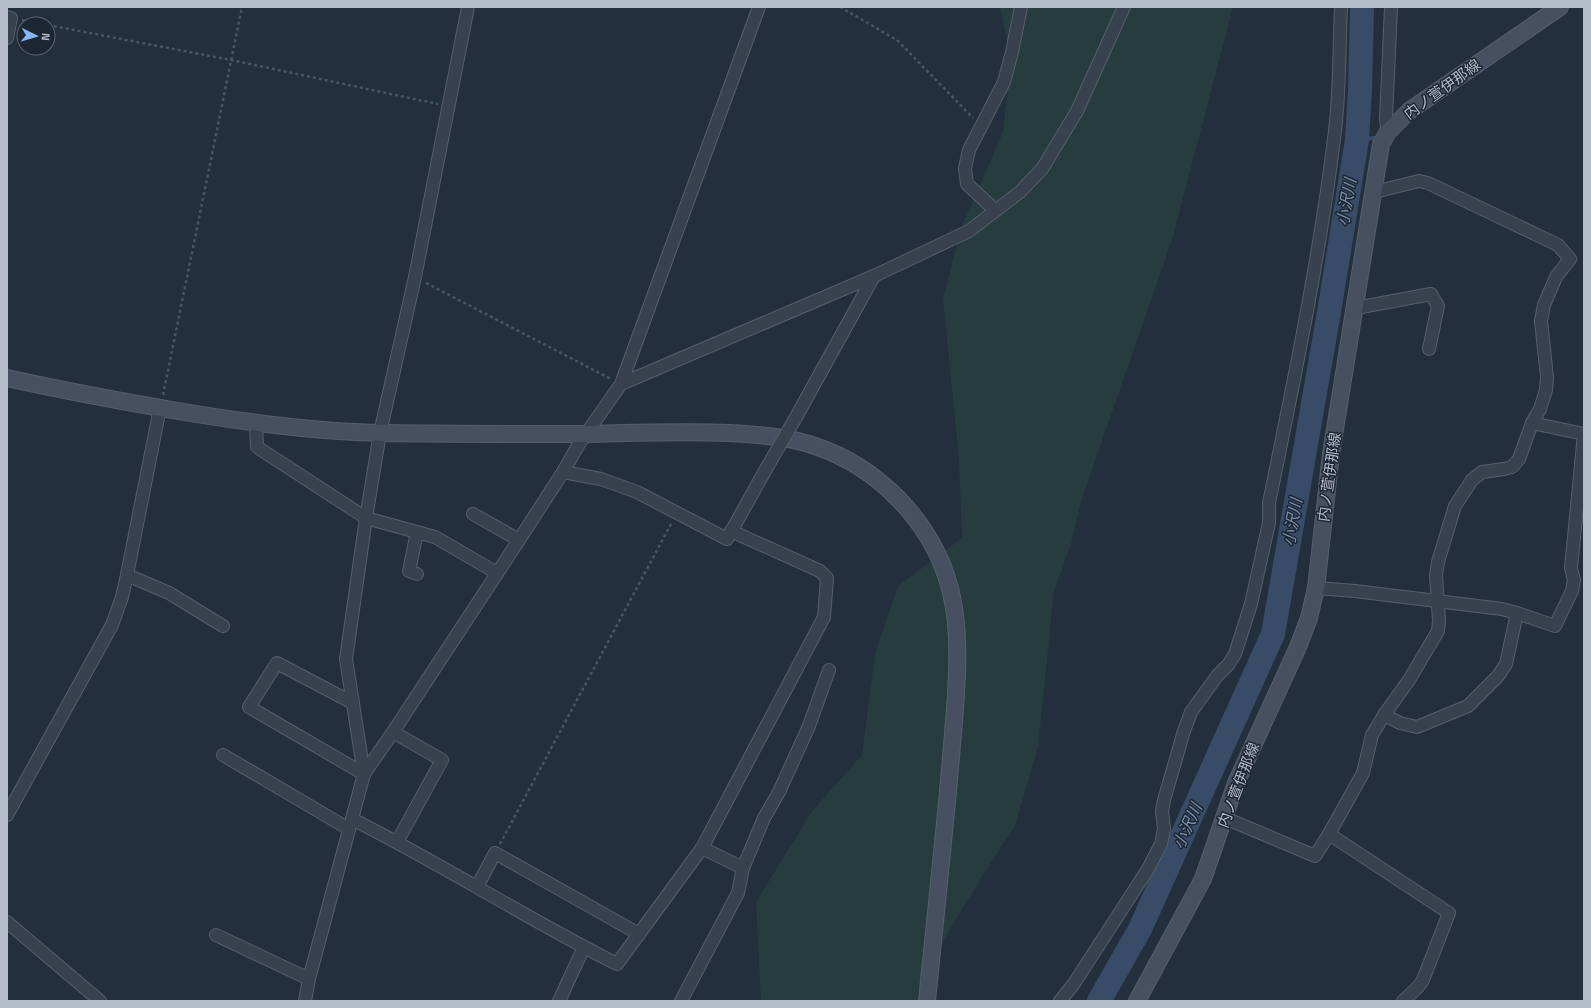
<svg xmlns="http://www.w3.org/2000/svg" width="1591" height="1008" viewBox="0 0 1591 1008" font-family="'Titillium Web','Noto Sans JP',sans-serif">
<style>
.green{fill:#263c3f}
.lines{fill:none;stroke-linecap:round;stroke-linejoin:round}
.stream{stroke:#394c67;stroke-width:4}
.river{stroke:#394c67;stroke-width:24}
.street-casing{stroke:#565f6c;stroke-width:14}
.secondary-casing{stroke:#565f6c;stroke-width:18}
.path{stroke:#44595c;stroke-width:2.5;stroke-dasharray:3 3;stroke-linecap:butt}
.street{stroke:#38414e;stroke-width:12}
.secondary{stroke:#465061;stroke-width:16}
.street-bridge-casing{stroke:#565f6c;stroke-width:14;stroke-linecap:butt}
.street-bridge{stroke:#38414e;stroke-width:12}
.labels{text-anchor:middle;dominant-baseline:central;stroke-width:3;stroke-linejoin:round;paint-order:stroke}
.street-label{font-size:15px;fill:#b4bcc9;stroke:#1d2633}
.water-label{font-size:16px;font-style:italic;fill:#7c92b1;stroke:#1d2633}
</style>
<rect width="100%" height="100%" fill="#242f3e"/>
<polygon class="green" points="1000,7 1233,7 1172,240 1081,501 1071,544 1054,591 1038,747 1015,826 983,875 923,974 917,1001 761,1001 756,902 812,811 862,755 875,654 898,586 962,538 959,458 943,300 961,228 1003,132 1011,59"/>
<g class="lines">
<polyline class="stream" points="1357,140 1374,138"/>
<polyline class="river" points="1099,1001 1140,929 1273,634 1329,312 1357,140 1360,90 1362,7"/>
<g class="street-casing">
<g id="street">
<polyline points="7,17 11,18 7,38"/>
<polyline points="1388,132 1386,119 1391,7"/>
<polyline points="995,210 967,184 965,168 969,150 1004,82 1012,52 1021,7"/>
<polyline points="1356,308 1431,294 1438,306 1429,349"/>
<polyline points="621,384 874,276 969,231 1020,192 1042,169 1077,111 1124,7"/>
<polyline points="795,419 874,276"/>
<polyline points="256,424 257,447 366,518 435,537 497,573"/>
<polyline points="563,472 601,479 637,492 727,539 766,469"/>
<polyline points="473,514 519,540"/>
<polyline points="417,532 409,571 417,574"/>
<polyline points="127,575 169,593 223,626"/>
<polyline points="1316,588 1355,591 1502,609 1517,613 1555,626 1572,591 1574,580 1571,568 1584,434 1532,423 1540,409 1546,390 1547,377 1541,321 1544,305 1556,277 1570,259 1558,245 1428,183 1419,181 1374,192"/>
<polyline points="353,703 277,663 249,707 364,774"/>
<polyline points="1384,715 1400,723 1417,727 1468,706 1498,676 1506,664 1517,613"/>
<polyline points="393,732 442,760 397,842"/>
<polyline points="223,755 349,829"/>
<polyline points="364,774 393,732 519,540 563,472 579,444 621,384 759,7"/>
<polyline points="7,815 112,625 122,597 127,575 160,408"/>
<polyline points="1225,818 1315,856 1329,834"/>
<path d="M352,819C442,864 527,919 617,964L702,848L824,617L827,578L820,571L731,531"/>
<polyline points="743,868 764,818 779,792 809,726 829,670"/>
<polyline points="477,887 495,853 639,934"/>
<polyline points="7,922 100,1001"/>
<polyline points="216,935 309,979"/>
<polyline points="305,1001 309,979 364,774 346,659 366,518 380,433 415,277 468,7"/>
<polyline points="559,1001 584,947"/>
<polyline points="681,1001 738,893 743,868 702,848"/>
<path d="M1060,1001L1073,985L1148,869L1161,844L1164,829L1162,811L1164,800L1184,731L1191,712L1217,676L1228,665L1235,654L1251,604L1269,523V503C1294,380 1320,256 1335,131C1340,90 1339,48 1341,7"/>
<polyline points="1403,1001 1418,987 1423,980 1449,913 1329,834 1363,773 1372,735 1384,715 1409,680 1438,631 1439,621 1436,575 1438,562 1455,506 1472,480 1482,472 1504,469 1512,467 1519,459 1532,423"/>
</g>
</g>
<g class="secondary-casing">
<g id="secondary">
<path d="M7,378C66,391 125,402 184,412C250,423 316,432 384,433C451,434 518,434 585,434C634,433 681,431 729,433C758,435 787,436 815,446C878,467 931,521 949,585C964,637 955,705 951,757C944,839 935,920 927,1001"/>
<polyline points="1137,1001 1203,879 1236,783 1298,647 1309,618 1316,588 1331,454 1381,144 1388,132 1409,111 1560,7"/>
</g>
</g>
<g class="path">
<polyline points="840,7 897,40 973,118"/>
<polyline points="22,20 43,24"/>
<polyline points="48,25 231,60 438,104"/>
<polyline points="426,283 611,379"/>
<polyline points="163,395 242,7"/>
<polyline points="500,844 671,524"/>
</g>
<use href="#street" class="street"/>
<use href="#secondary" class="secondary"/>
<g class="street-bridge-casing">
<polyline id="street-bridge" points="766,469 795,419"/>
</g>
<use href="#street-bridge" class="street-bridge"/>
</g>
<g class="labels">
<g class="street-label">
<text transform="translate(1442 89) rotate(-36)">内ノ萱伊那線</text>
<text transform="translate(1329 477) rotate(-82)">内ノ萱伊那線</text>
<text transform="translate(1238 785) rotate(-69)">内ノ萱伊那線</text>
</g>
<g class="water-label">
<text transform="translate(1346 202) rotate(-80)">小沢川</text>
<text transform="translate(1292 522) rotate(-80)">小沢川</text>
<text transform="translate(1187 826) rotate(-66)">小沢川</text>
</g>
</g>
<rect width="1591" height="1008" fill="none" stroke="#b4bcc9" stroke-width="16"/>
<g transform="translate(36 36) rotate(95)"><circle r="19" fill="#1d2633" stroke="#59626f"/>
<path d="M0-3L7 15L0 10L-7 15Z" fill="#8ab4f8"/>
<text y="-6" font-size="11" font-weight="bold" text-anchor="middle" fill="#b4bcc9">N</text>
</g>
</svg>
